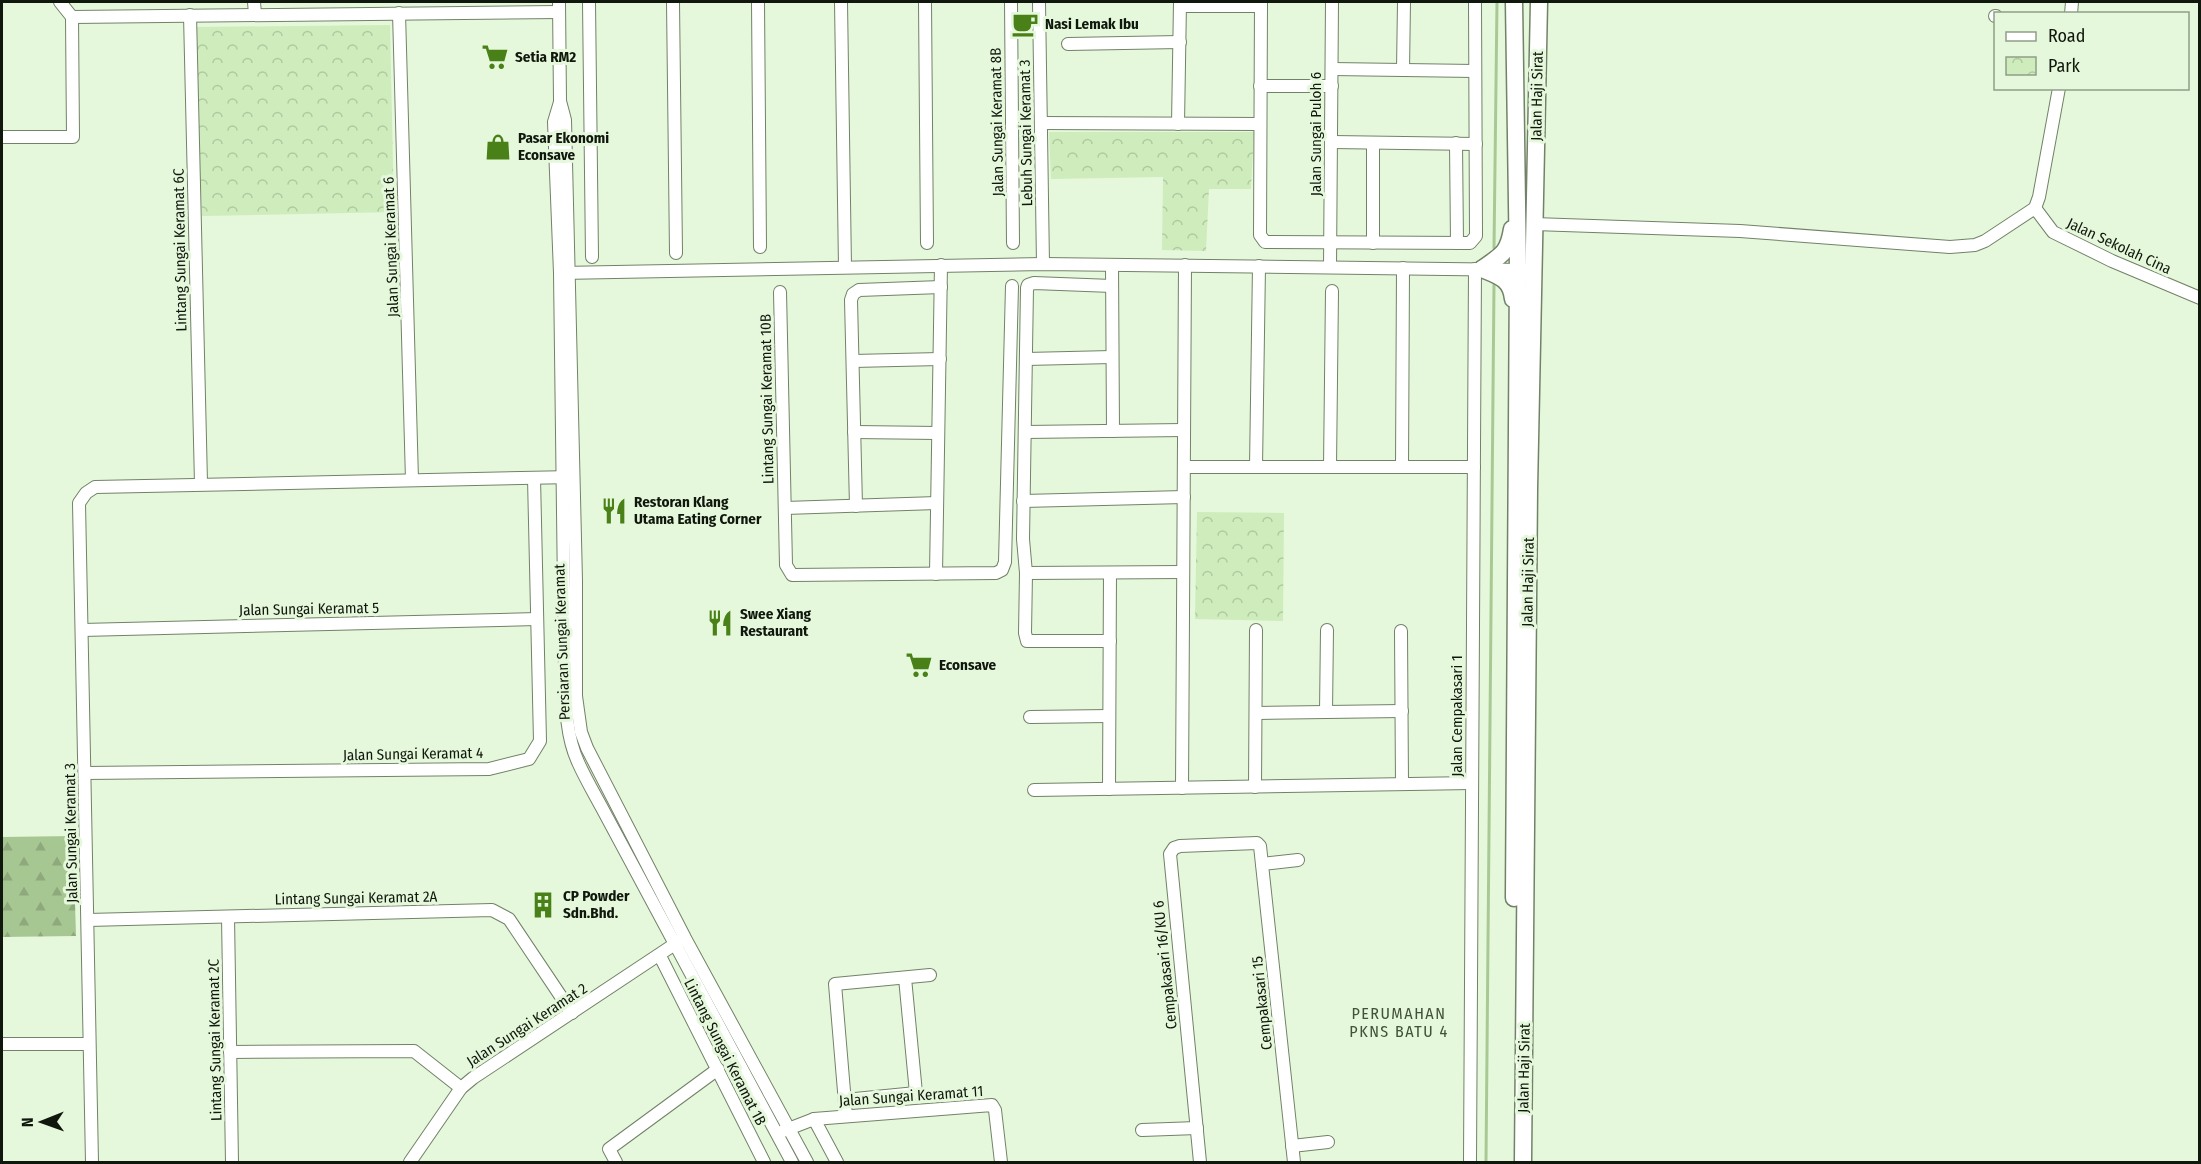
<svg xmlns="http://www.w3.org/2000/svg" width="2201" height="1164" viewBox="0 0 2201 1164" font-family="'Fira Sans Condensed',sans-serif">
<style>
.forest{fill:url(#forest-firs)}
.park{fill:url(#park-crowns)}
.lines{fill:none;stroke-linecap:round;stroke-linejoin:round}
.stream{stroke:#a8c994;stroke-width:3}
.minor-casing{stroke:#728268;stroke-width:14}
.major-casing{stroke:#728268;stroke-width:19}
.minor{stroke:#fff;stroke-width:12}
.major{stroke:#fff;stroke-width:16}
.labels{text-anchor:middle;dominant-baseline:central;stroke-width:6;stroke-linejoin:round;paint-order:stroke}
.poi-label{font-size:15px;font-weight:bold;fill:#10170d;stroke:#e5f8db;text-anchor:start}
.street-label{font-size:15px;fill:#10170d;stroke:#e5f8db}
.neighbourhood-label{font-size:16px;letter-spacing:1.5px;fill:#43523a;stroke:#e5f8db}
</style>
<defs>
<pattern id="forest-firs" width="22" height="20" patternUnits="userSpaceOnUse" patternTransform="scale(1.5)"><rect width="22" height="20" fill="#a6c792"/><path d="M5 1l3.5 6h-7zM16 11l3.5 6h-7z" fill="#8eaa7d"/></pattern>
<pattern id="park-crowns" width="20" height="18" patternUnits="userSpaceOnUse" patternTransform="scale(1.5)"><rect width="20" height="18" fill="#ceecbc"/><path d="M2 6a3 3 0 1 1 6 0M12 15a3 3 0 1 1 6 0" fill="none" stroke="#b0caa0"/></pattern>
</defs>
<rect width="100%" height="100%" fill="#e5f8db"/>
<polygon class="forest" points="73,836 76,936 2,937 2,837"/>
<g class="park">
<polygon points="390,25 394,212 202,216 195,27"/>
<polygon points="1049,132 1254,132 1251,189 1209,189 1206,251 1162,250 1163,177 1051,179"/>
<polygon points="1197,512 1284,513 1283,621 1195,619"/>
</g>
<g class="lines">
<g class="stream">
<polyline points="1494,248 1497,2"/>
<polyline points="1486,1162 1494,284"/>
</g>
<g class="minor-casing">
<g id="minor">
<polyline points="60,2 72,17"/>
<polyline points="254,2 255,14"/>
<polyline points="559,2 560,101 565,120 576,581 576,696 581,732 587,748 685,938 807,1162"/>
<polyline points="589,2 592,257"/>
<polyline points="673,2 676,253"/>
<polyline points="758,2 760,247"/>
<polyline points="841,2 845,267"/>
<polyline points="925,2 927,243"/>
<polyline points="1011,2 1013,243"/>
<polyline points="1039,2 1043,264"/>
<polyline points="1261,2 1260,235 1265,242 1470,243 1476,236 1475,2"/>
<polyline points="1180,6 1261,6"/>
<polyline points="399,13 412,480"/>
<polyline points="2071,14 2072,2"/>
<polyline points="190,15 201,483"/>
<polyline points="1995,16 1996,16"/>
<polyline points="72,17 559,12"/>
<polyline points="1068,44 1180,42"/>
<polyline points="1332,69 1475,71"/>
<polyline points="1403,70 1404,2"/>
<polyline points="1260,86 1332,86"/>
<path d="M560,102L554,122L560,273L565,670C566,701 565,734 578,762C585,778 594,793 602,808L792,1162"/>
<polyline points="1041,123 1260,124"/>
<polyline points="1178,124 1180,2"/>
<polyline points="2,137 73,137 72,17"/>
<polyline points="1332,142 1476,144"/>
<polyline points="1456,143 1457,243"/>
<polyline points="2035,208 2053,232 2112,261 2200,298"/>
<polyline points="1534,224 1740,231 1950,247 1975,245 1985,241 2035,208 2039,197 2059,88"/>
<polyline points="1373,243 1373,143"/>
<polyline points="1112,265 1113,431"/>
<polyline points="1330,267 1332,2"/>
<polyline points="561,273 1043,264 1524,270"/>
<polyline points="780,292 786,565 792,575 996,573 1002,570 1005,562 1012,286"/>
<polyline points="1026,359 1112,357"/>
<polyline points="853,361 940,359"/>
<polyline points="854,432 938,433"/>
<polyline points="1025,432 1184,430"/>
<polyline points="1184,467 1474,467"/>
<polyline points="1256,467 1259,266"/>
<polyline points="1330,467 1332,291"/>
<polyline points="1402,467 1403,268"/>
<polyline points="1023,501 1184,497"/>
<polyline points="856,506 851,300 853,294 859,290 941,287"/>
<polyline points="785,508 937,503"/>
<polyline points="1026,573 1183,572"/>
<polyline points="936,574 941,265"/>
<polyline points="82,630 537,619"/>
<polyline points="1401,631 1402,784"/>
<polyline points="1110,641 1027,641 1025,633 1026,573 1023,539 1027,288 1028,285 1034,283 1112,286"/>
<polyline points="1326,712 1327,630"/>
<polyline points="1256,713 1402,711"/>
<polyline points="1030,717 1109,716"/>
<polyline points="85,773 489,769 529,759 540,741 534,478"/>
<polyline points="1255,787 1256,630"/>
<polyline points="1182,788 1185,265"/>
<polyline points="1109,789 1110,573"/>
<polyline points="1034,790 1472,783"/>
<polyline points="1262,864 1298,860"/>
<polyline points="228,917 232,1162"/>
<polyline points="88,920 492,910 509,919 572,1013"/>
<polyline points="660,956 764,1162"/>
<polyline points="2,1044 89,1044"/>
<polyline points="230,1052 414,1051 461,1088"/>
<polyline points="845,1100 916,1093 905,978"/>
<polyline points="846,1115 835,984 930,975"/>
<polyline points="814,1119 837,1162"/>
<polyline points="1142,1130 1197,1128"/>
<polyline points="783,1131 814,1119 992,1105 995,1110 1001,1162"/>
<polyline points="1292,1146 1328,1142"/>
<polyline points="92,1162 79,503 86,493 95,487 573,477"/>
<polyline points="410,1162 461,1088 473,1078 681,940"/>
<polyline points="616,1162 609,1149 718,1069"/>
<polyline points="1200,1162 1170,854 1174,848 1180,846 1257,843 1260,846 1294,1162"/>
<polyline points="1470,1162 1475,269"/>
</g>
</g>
<g class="major-casing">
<g id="major">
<polyline points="1514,2 1518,270 1514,898"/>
<path d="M1482,269C1499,276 1511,279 1513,299"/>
<path d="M1482,269C1501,255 1508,254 1512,229"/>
<polyline points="1523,1162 1529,489 1539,2"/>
</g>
</g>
<use href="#minor" class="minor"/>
<use href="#major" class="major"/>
</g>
<defs>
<g id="cafe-bare" transform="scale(2.07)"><path d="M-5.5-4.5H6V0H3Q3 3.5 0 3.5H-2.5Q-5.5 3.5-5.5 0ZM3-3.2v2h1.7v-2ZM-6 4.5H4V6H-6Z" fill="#498017" stroke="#e5f8db" stroke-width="2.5" paint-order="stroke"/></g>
<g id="supermarket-bare" transform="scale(2.07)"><path d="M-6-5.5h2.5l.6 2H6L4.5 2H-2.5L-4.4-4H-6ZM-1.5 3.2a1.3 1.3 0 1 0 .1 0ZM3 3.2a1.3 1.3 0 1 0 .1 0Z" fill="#498017" stroke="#e5f8db" stroke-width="2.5" paint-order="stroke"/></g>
<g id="shop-bare" transform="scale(2.07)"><path d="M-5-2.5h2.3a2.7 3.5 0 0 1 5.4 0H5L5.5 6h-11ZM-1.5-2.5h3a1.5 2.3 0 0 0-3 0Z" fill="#498017" stroke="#e5f8db" stroke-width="2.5" paint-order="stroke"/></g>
<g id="restaurant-bare" transform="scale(2.07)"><path d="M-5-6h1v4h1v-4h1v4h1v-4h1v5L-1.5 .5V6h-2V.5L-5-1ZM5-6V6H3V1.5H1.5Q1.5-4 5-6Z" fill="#498017" stroke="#e5f8db" stroke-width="2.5" paint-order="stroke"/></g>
<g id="building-bare" transform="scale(2.07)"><path d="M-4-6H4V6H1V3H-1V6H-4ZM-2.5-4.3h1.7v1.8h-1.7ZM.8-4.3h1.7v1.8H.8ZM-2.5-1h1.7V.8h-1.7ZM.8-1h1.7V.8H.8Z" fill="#498017" stroke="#e5f8db" stroke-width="2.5" paint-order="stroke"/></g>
</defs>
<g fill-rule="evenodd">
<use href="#cafe-bare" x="1025" y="24"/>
<use href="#supermarket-bare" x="495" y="57"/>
<use href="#shop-bare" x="498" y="147"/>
<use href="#restaurant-bare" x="614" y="511"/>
<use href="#restaurant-bare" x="720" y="623"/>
<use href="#supermarket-bare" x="919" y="665"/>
<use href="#building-bare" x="543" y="905"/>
</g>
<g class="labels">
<g class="poi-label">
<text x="1045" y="24">Nasi Lemak Ibu</text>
<text x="515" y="57">Setia RM2</text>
<text x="518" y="138">Pasar Ekonomi<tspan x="518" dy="17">Econsave</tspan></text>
<text x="634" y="502">Restoran Klang<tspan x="634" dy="17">Utama Eating Corner</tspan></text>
<text x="740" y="614">Swee Xiang<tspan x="740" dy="17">Restaurant</tspan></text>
<text x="939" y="665">Econsave</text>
<text x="563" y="896">CP Powder<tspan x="563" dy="17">Sdn.Bhd.</tspan></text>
</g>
<g class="street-label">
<text transform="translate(1537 96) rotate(-89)">Jalan Haji Sirat</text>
<text transform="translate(997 122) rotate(-91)">Jalan Sungai Keramat 8B</text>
<text transform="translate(1026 133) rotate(-91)">Lebuh Sungai Keramat 3</text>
<text transform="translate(1316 134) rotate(-90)">Jalan Sungai Puloh 6</text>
<text transform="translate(2119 246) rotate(25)">Jalan Sekolah Cina</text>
<text transform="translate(391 247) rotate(-92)">Jalan Sungai Keramat 6</text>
<text transform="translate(180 250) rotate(-91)">Lintang Sungai Keramat 6C</text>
<text transform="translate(767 399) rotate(-91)">Lintang Sungai Keramat 10B</text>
<text transform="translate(1528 582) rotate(-89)">Jalan Haji Sirat</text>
<text transform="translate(309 609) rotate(-1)">Jalan Sungai Keramat 5</text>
<text transform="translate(562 642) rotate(-92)">Persiaran Sungai Keramat</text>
<text transform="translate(1457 716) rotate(-90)">Jalan Cempakasari 1</text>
<text transform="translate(413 754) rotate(-1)">Jalan Sungai Keramat 4</text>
<text transform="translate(71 833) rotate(-91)">Jalan Sungai Keramat 3</text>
<text transform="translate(356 898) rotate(-1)">Lintang Sungai Keramat 2A</text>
<text transform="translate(1165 965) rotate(-96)">Cempakasari 16/KU 6</text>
<text transform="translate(1262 1003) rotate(-96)">Cempakasari 15</text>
<text transform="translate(527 1025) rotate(-33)">Jalan Sungai Keramat 2</text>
<text transform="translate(215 1040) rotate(-91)">Lintang Sungai Keramat 2C</text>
<text transform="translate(725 1052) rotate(63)">Lintang Sungai Keramat 1B</text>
<text transform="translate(1524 1068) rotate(-89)">Jalan Haji Sirat</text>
<text transform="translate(911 1096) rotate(-4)">Jalan Sungai Keramat 11</text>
</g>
<g class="neighbourhood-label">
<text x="1399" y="1013">PERUMAHAN<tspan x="1399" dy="18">PKNS BATU 4</tspan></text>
</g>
</g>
<rect width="2201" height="1164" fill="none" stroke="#10170d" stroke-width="6"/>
<rect x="1994" y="12" width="195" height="78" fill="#e5f8db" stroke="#909e89" stroke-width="1.5"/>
<rect x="2006" y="32" width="30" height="9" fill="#ffffff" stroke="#909e89" stroke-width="1.5"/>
<text x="2048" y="42" font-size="18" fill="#10170d">Road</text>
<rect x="2006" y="57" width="30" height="18" fill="url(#park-crowns)" stroke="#909e89" stroke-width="1.5"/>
<text x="2048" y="72" font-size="18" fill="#10170d">Park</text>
<g transform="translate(42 1122) rotate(269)" stroke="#e5f8db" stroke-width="4.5" paint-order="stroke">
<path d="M0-4.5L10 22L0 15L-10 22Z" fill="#10170d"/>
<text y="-9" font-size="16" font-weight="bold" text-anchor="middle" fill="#10170d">N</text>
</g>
</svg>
